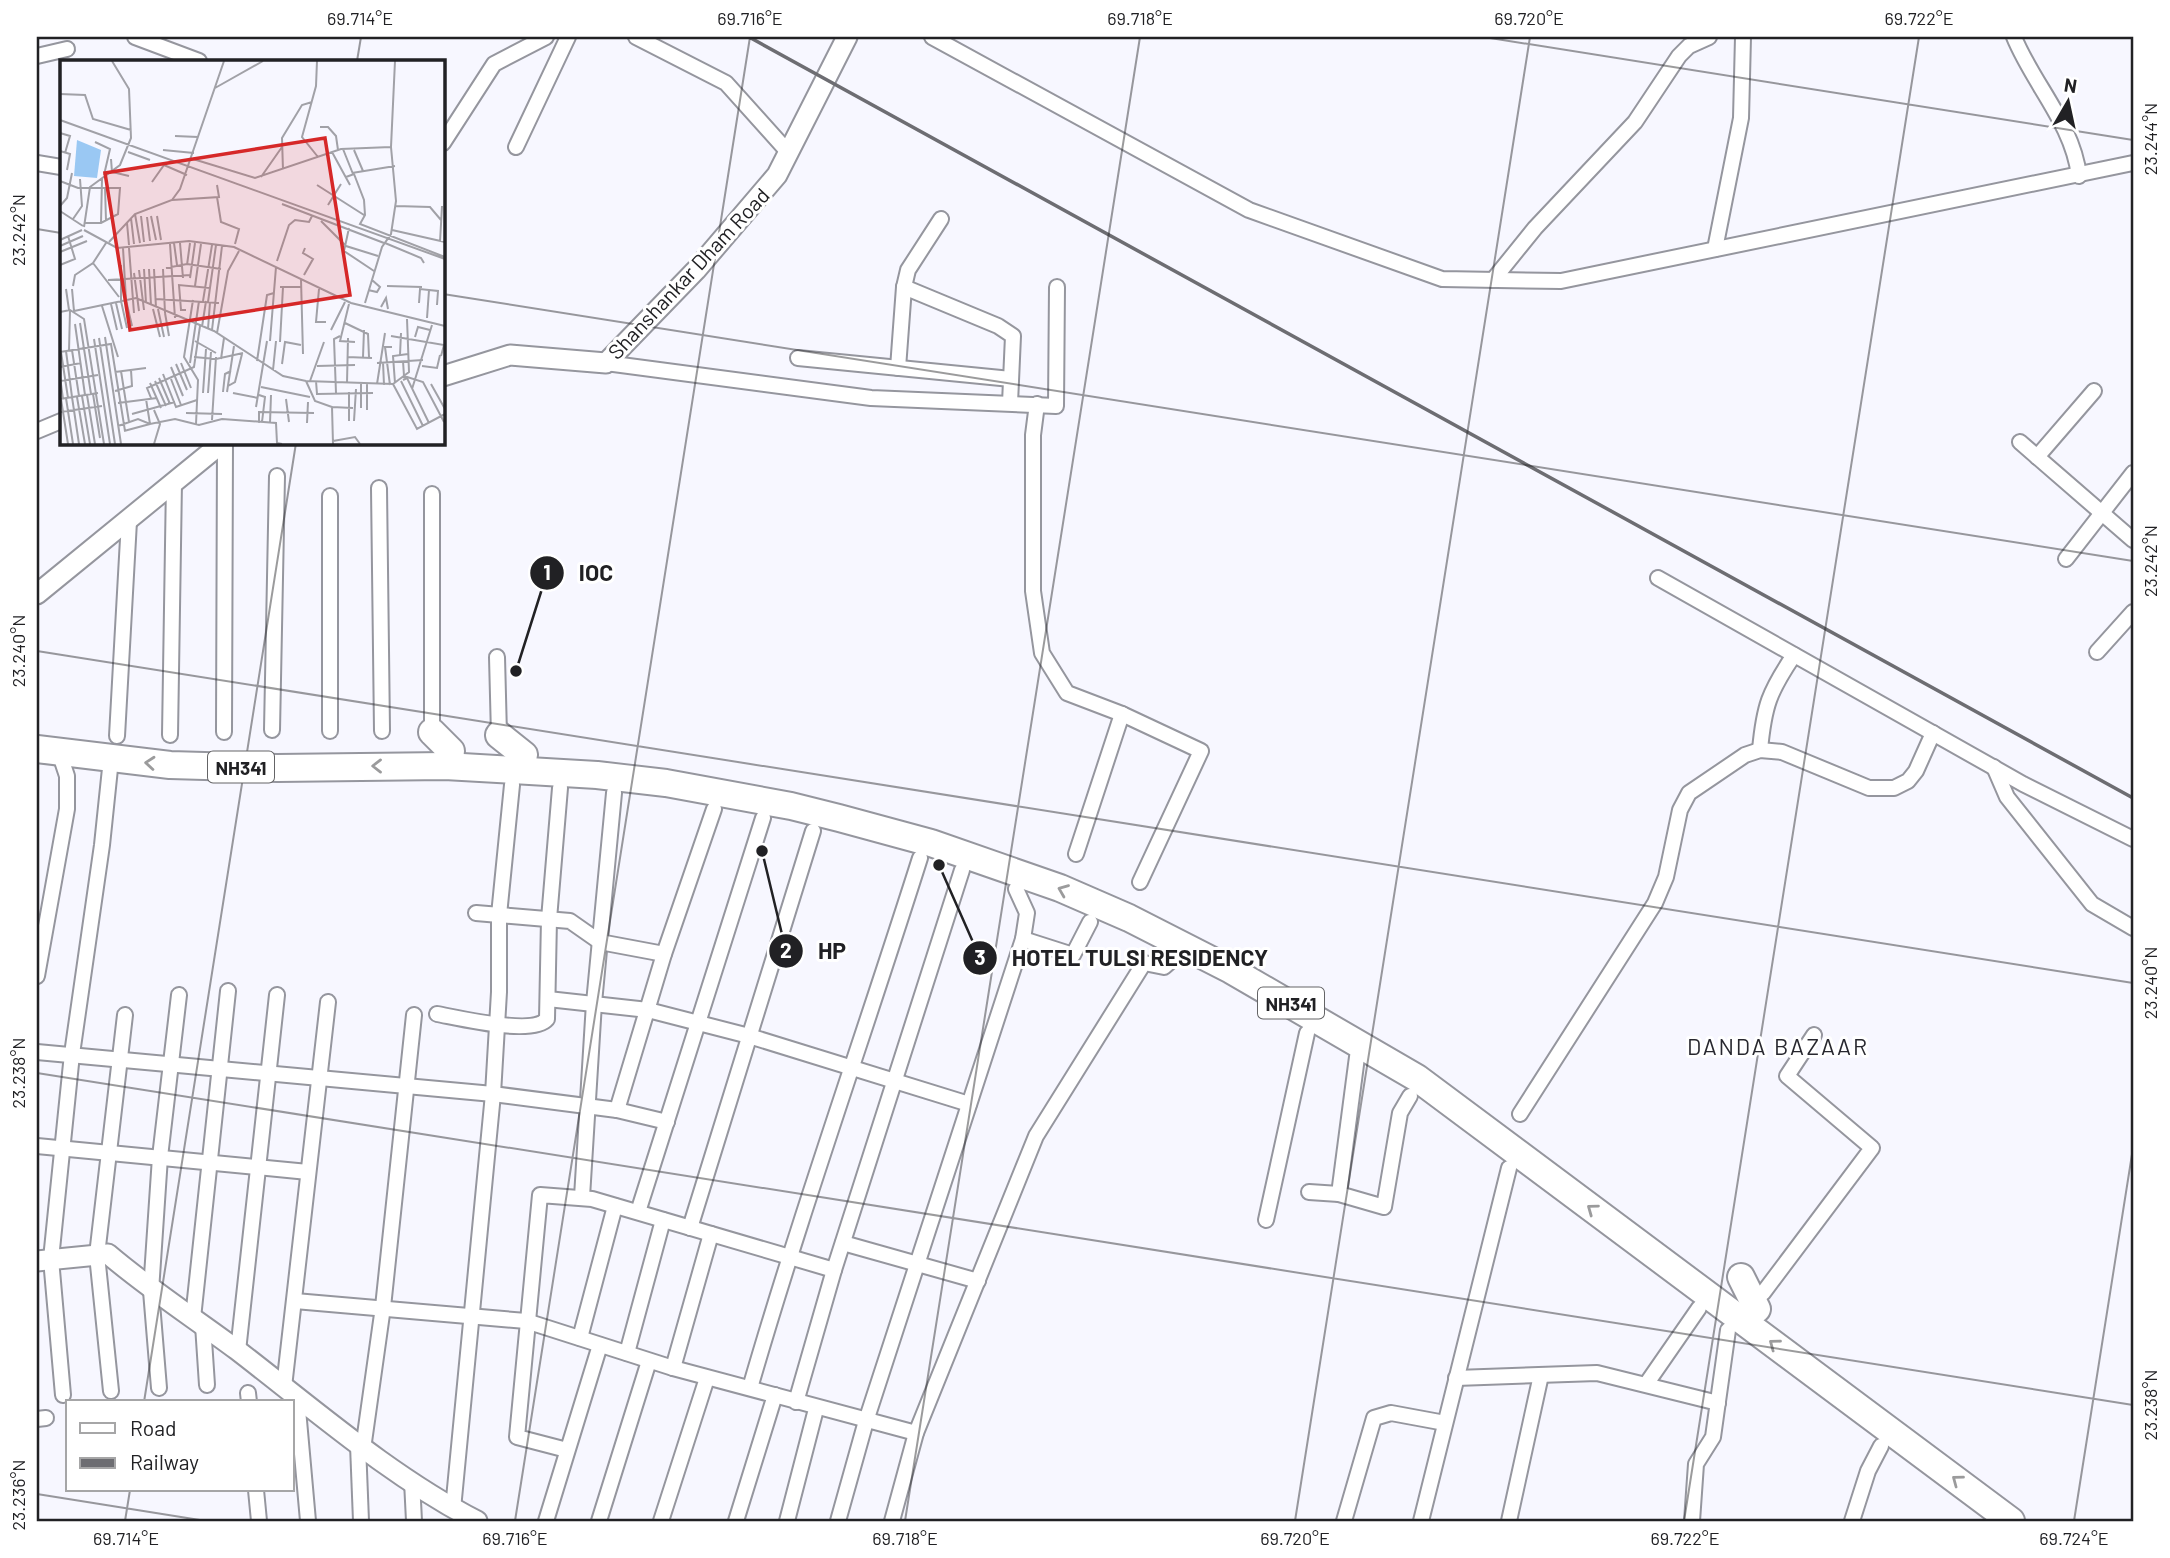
<svg xmlns="http://www.w3.org/2000/svg" width="2170" height="1558" viewBox="0 0 2170 1558" font-family="Barlow,sans-serif">
<style>
.lines{fill:none;stroke-linecap:round;stroke-linejoin:round}
.street-casing{stroke:#95969e;stroke-width:18}
.secondary-casing{stroke:#95969e;stroke-width:23}
.highway-casing{stroke:#95969e;stroke-width:30}
.street{stroke:#fff;stroke-width:14}
.secondary{stroke:#fff;stroke-width:19}
.highway{stroke:#fff;stroke-width:26}
.rail{stroke:#6d6d72;stroke-width:3.5}
.oneway{stroke:#9b9b9c}
.ticks{fill:none;stroke:#212124;stroke-width:2;stroke-opacity:0.45}
.labels{text-anchor:middle;dominant-baseline:central;stroke-width:6;stroke-linejoin:round;paint-order:stroke}
.shield{fill:#fff;stroke:#646466;stroke-width:2}
.shield-label{font-size:19px;font-weight:bold;fill:#212124}
.street-label{font-size:21px;fill:#212124;stroke:#fff}
.neighbourhood-label{font-size:23px;letter-spacing:2px;fill:#28282f;stroke:#fff}
.inset-road{fill:none;stroke:#a1a1a7;stroke-width:2}
.view{fill:#d62828;fill-opacity:0.15;stroke:#d62828;stroke-width:3.5}
.inset-edge{fill:none;stroke:#212124;stroke-width:3.5}
.leader{fill:none;stroke:#212124;stroke-width:2.5}
.callout-dot{fill:#212124;stroke:#fff;stroke-width:2.5}
.mark-label{font-size:21px;text-anchor:middle;font-weight:bold;fill:#fff}
.callout-label{font-size:23px;text-anchor:middle;font-weight:bold;fill:#212124;stroke:#fff;stroke-width:6;stroke-linejoin:round;paint-order:stroke}
.neatline{fill:none;stroke:#212124;stroke-width:2.5}
.ticks-label{font-size:18px;text-anchor:middle;fill:#212124}
</style>
<rect width="100%" height="100%" fill="#f7f7ff"/>
<g class="lines">
<g class="street-casing">
<g id="street">
<polyline points="135,37 199,61"/>
<polyline points="636,37 726,83 788,152"/>
<polyline points="932,37 1249,210 1442,279 1561,281 2133,163"/>
<path d="M2014,37C2033,84 2073,124 2079,176"/>
<polyline points="37,56 67,49"/>
<polyline points="443,143 494,64 546,37"/>
<polyline points="516,147 568,37"/>
<polyline points="37,163 61,167"/>
<polyline points="1715,249 1741,118 1743,37"/>
<polyline points="1493,280 1535,228 1635,122 1679,56 1689,46 1709,37"/>
<polyline points="904,287 998,326 1013,336 1010,403"/>
<polyline points="798,358 1011,379"/>
<polyline points="606,363 871,398 1056,406 1057,287"/>
<polyline points="898,368 904,287 908,270 941,219"/>
<polyline points="1037,404 1033,435 1033,591 1042,653 1067,693 1122,714 1201,751 1140,882"/>
<polyline points="37,431 61,421"/>
<polyline points="2020,442 2133,540"/>
<polyline points="2037,457 2094,391"/>
<polyline points="379,488 382,731"/>
<polyline points="432,494 432,732"/>
<polyline points="330,496 330,731"/>
<polyline points="2066,559 2133,473"/>
<polyline points="1658,578 2023,784 2133,839"/>
<polyline points="2097,652 2133,612"/>
<polyline points="497,657 499,735"/>
<polyline points="272,730 277,476"/>
<polyline points="224,732 225,443"/>
<polyline points="170,735 174,482"/>
<polyline points="117,736 129,521"/>
<path d="M1760,750C1764,706 1769,692 1794,655"/>
<polyline points="1994,767 2007,797 2092,904 2133,928"/>
<polyline points="1076,854 1122,714"/>
<polyline points="476,913 570,921 600,942 664,954"/>
<polyline points="1023,939 1073,955 1090,922"/>
<polyline points="37,976 67,809 67,776 59,752"/>
<polyline points="548,999 648,1010 749,1036 969,1104"/>
<path d="M437,1014C459,1018 533,1036 547,1019L549,919L560,788"/>
<polyline points="37,1052 493,1094 617,1110 667,1122"/>
<polyline points="617,1110 664,954 714,809"/>
<polyline points="1520,1114 1655,903 1666,877 1680,810 1689,793 1745,755 1760,750 1782,752 1869,788 1894,788 1908,781 1916,771 1933,733"/>
<polyline points="37,1146 308,1172"/>
<polyline points="1309,1192 1339,1194 1384,1207 1400,1113 1410,1096"/>
<polyline points="1339,1194 1357,1057"/>
<polyline points="582,1197 594,1003 614,793"/>
<polyline points="638,1212 763,818"/>
<polyline points="1266,1220 1307,1033"/>
<polyline points="690,1228 813,831"/>
<polyline points="843,1243 978,1281"/>
<polyline points="1763,1293 1872,1148 1787,1076 1814,1035"/>
<polyline points="295,1301 526,1321 673,1368 916,1433"/>
<polyline points="193,1318 228,991"/>
<polyline points="203,1325 207,1385"/>
<polyline points="580,1338 615,1206"/>
<polyline points="238,1351 277,995"/>
<polyline points="627,1353 663,1220"/>
<polyline points="673,1368 711,1234"/>
<polyline points="1456,1378 1597,1373 1718,1403"/>
<polyline points="1647,1383 1699,1308"/>
<polyline points="284,1387 328,1002"/>
<polyline points="159,1388 151,1291 160,1157 179,995"/>
<path d="M750,1388C802,1209 864,1035 920,858"/>
<polyline points="111,1391 97,1255 125,1015"/>
<polyline points="248,1393 249,1402"/>
<polyline points="63,1395 51,1259 72,1054 102,845 111,759"/>
<polyline points="297,1398 308,1521"/>
<polyline points="796,1402 834,1270 962,870"/>
<polyline points="37,1419 46,1418"/>
<polyline points="358,1445 361,1521"/>
<polyline points="363,1449 383,1307 414,1015"/>
<polyline points="567,1450 517,1437 540,1195 592,1199 834,1270"/>
<polyline points="412,1481 414,1521"/>
<polyline points="256,1490 259,1521"/>
<polyline points="453,1509 493,1094 499,992 499,915 512,785"/>
<polyline points="546,1521 600,1345"/>
<polyline points="599,1521 649,1361"/>
<polyline points="661,1521 707,1378"/>
<polyline points="736,1521 775,1395"/>
<polyline points="787,1521 816,1409"/>
<polyline points="838,1521 866,1421 1023,939 1027,913 1016,889"/>
<polyline points="892,1521 916,1433 1036,1136 1144,963 1164,967 1172,960"/>
<polyline points="1344,1521 1374,1418 1391,1413 1445,1423"/>
<polyline points="1421,1521 1509,1168"/>
<polyline points="1509,1521 1541,1375"/>
<polyline points="1692,1521 1696,1464 1713,1437 1728,1330"/>
<polyline points="1852,1521 1868,1471 1881,1446"/>
</g>
</g>
<g class="secondary-casing">
<g id="secondary">
<polyline points="443,376 510,355 606,363 696,270 777,175 847,37"/>
<polyline points="37,594 222,443"/>
<path d="M37,1261L108,1254C149,1289 194,1318 237,1350C315,1410 390,1476 477,1521"/>
</g>
</g>
<g class="highway-casing">
<g id="highway">
<polyline points="432,732 451,751"/>
<polyline points="499,735 524,755"/>
<polyline points="37,749 170,765 277,768 445,766 597,775 666,783 791,806 839,818 931,843 1060,888 1129,918 1231,970 1417,1078 2011,1521"/>
<polyline points="1741,1277 1757,1309"/>
</g>
</g>
<use href="#street" class="street"/>
<use href="#secondary" class="secondary"/>
<use href="#highway" class="highway"/>
<polyline class="rail" points="749,37 2133,798"/>
</g>
<defs><path id="oneway-chevron" d="M-2-3.5L2.5 0L-2 3.5" fill="none" stroke-width="1.6" stroke-linecap="round" stroke-linejoin="round" transform="scale(1.75)"/></defs>
<g class="oneway">
<use href="#oneway-chevron" transform="translate(150 763) rotate(-175)"/>
<use href="#oneway-chevron" transform="translate(377 766) rotate(-180)"/>
<use href="#oneway-chevron" transform="translate(1063 890) rotate(-158)"/>
<use href="#oneway-chevron" transform="translate(1592 1209) rotate(-144)"/>
<use href="#oneway-chevron" transform="translate(1774 1344) rotate(-143)"/>
<use href="#oneway-chevron" transform="translate(1957 1480) rotate(-143)"/>
</g>
<path class="ticks" d="M1484,37L2133,140M357,61L361,37M37,229L61,233M443,294L2133,561M37,651L2133,983M37,1073L2133,1405M144,1402L296,443M37,1494L206,1521M125,1521L130,1490M515,1521L750,37M905,1521L1140,37M1295,1521L1530,37M1684,1521L1919,37M2074,1521L2133,1148"/>
<g class="labels">
<g class="shield">
<rect x="208" y="751.5" width="66" height="31" rx="5"/>
<rect x="1258" y="987.5" width="66" height="31" rx="5"/>
</g>
<g class="shield-label">
<text x="241" y="767">NH341</text>
<text x="1291" y="1003">NH341</text>
</g>
<g class="street-label">
<text transform="translate(688 273) rotate(-47)">Shanshankar Dham Road</text>
</g>
<g class="neighbourhood-label">
<text x="1778" y="1046">DANDA BAZAAR</text>
</g>
</g>
<g transform="translate(60 60)">
<rect width="385" height="385" fill="#f7f7ff"/>
<path d="M17,80L41,90L37,118L14,116Z" fill="#9ac8f3"/>
<path class="inset-road" d="M257,1L256,26L242,77L258,97M155,28L203,1M0,34L25,35L33,59L71,70M0,60L385,199M260,67H268L276,76L278,90M0,73L10,76L5,93M115,76L138,77M35,82L50,89L44,115M283,89L293,114M103,90L134,93M294,90L303,111M0,91L10,94L7,110M68,92L90,100M272,92L290,125M51,99L52,112L69,116M133,99L195,118L281,89L331,87M223,110L222,78L242,45L252,42M292,113L335,106M201,117L222,87M286,117L294,114L304,140L305,155L300,164L385,197M0,121L18,128H60L58,154L41,163H25M92,122L104,105L127,115M257,125L304,155M45,127L46,161M157,137L161,162L179,169L175,184M112,140L159,137L157,125M222,144L324,183M268,145L281,124M0,146L7,138L12,113M336,146L370,147L381,160M0,151L23,166M75,154L80,183M81,156L84,182M91,156L96,180M97,156L101,180M87,157L90,181M71,158L74,184M13,159L22,146L20,119M261,161L286,186L318,196M41,163L42,119M67,163L69,185M24,167L30,127L60,105L71,78L69,29L52,1M289,168L284,191L314,211M24,170L57,188L129,181L174,187L291,243L385,266M332,170L385,182M0,180L22,170M49,182L75,154L112,140L120,129L164,1M380,182L382,146M114,183L117,205M120,183L123,218M325,183L361,198L364,203M110,184L115,258M0,186L23,176M63,188L66,240L72,266M69,188L74,253M0,192L27,181M217,201L229,165L235,160L249,162L252,156M33,203L59,237M0,205L15,199L8,176M61,205V241L67,268M127,205L130,183M106,208L127,204L161,209M84,209L86,243M89,209L91,245M94,209L96,248M103,209L105,253M79,210L84,250M74,213L79,251M244,215L253,199L243,193L245,188M130,218L135,183M241,219L243,294M48,220L131,215M13,226L15,215L33,203L46,183M135,226L141,184M327,226L362,227M220,227H241M6,229L9,250M12,229L14,251L76,238L154,271L223,316L246,321L333,324L349,312L347,259M259,229L256,262H266M308,230L317,232L320,227L312,220M96,239L159,243M133,240L124,297L138,320L136,364M143,241L152,185M148,242L156,185M56,243L62,269M305,243L322,187L331,174L336,141L331,87L335,1M359,243L360,229L378,231L377,245M51,244L57,270M289,244L280,281L295,282M42,246L58,297M321,247L326,238L328,249M93,249L100,277M98,249L104,277M126,250H121L119,225L150,228M0,252L10,250L24,259L44,384M105,253L109,276M367,258L369,230M20,263L31,334M285,263L308,274L309,297M15,264L25,335M142,267L146,241M148,269L150,242M152,270L162,186M271,270L285,242M157,273L168,211L179,191M331,276L384,285L381,296M45,277L61,384M355,277L358,267L370,270M39,278L55,384M34,279L50,384M135,281L156,293M210,281L216,207M220,282L223,227M12,290L19,336M6,291L12,337M9,291L10,250M0,292L51,284L65,371M1,292L8,338M340,295L341,273M134,297L156,299L183,293M287,297L312,298M303,297L304,270M161,299L164,278M197,301L207,235L214,233M343,301L344,316L363,322L384,362M323,302L324,325M121,303L131,328M130,303L139,241M317,303L363,300M116,304L127,330M222,304L225,282L241,285M257,306L295,305M362,306L377,308L380,295M0,307L21,303M111,307L123,336M213,310L216,281M61,311L69,362M55,312L86,308M103,314L116,347L137,340M0,317L3,339M99,318L110,344M111,319L121,345M343,320L347,318L369,363M0,321L38,315M95,321L106,346M246,321L255,341L272,347L273,384M250,321L264,282M256,321L257,334L313,333M341,321L363,366M90,323L101,348M287,323L288,278M335,323L333,296L348,294M317,324L325,273M333,324L357,369L385,354M371,324L385,349M330,325L325,287H332M168,326L175,322L182,294M201,327L250,337M352,329L372,265M55,331L72,326L71,310M163,332L165,314L171,311M167,332L174,286M289,332V361M143,333L146,289M148,333L151,292M173,333L198,338M276,333L274,279L280,276M33,334L40,378M27,335L35,384M199,335L205,337L202,362M22,336L30,384M12,337L19,384M17,337L25,384M6,338L13,384M91,338L87,328L134,307L140,266M0,339L38,333M1,339L8,384M86,339L90,364M226,339L229,362M58,343L97,338M196,347L207,281M272,347L293,348M301,348V323M307,350V323M0,352L42,346M126,353L162,354M72,354L115,342M152,360L156,297M294,361L296,329M199,363V352L254,353M210,363L211,335M247,363L248,342M58,366L78,359L90,364L115,359L139,365L162,359L216,363L217,383L222,384M64,371L90,364M273,381L295,377L300,384M94,384L100,364L94,350"/>
<path class="view" d="M265,78L290,235L70,270L45,113Z"/>
<rect width="385" height="385" class="inset-edge"/>
</g>
<path class="leader" d="M516 671L547 573M762 851L786 951M939 865L980 958"/>
<g class="callout-dot">
<circle cx="516" cy="671" r="7"/>
<circle cx="762" cy="851" r="7"/>
<circle cx="939" cy="865" r="7"/>
<circle cx="547" cy="573" r="18"/>
<circle cx="786" cy="951" r="18"/>
<circle cx="980" cy="958" r="18"/>
</g>
<g class="mark-label">
<text x="547" y="580">1</text>
<text x="786" y="958">2</text>
<text x="980" y="965">3</text>
</g>
<g class="callout-label">
<text x="596" y="581">IOC</text>
<text x="832" y="959">HP</text>
<text x="1140" y="966">HOTEL TULSI RESIDENCY</text>
</g>
<rect width="2170" height="1558" fill="none" stroke="#ffffff" stroke-width="77"/>
<rect x="66" y="1400" width="228" height="91" fill="#ffffff" stroke="#a6a6a7" stroke-width="2"/>
<rect x="80" y="1423" width="35" height="10" fill="#ffffff" stroke="#a6a6a7" stroke-width="2"/>
<text x="130" y="1436" font-size="21" fill="#212124">Road</text>
<rect x="80" y="1458" width="35" height="10" fill="#6d6d72" stroke="#a6a6a7" stroke-width="2"/>
<text x="130" y="1470" font-size="21" fill="#212124">Railway</text>
<g transform="translate(2068 102) rotate(9)" stroke="#ffffff" stroke-width="5" paint-order="stroke">
<path d="M0-5L12 26L0 18L-12 26Z" fill="#212124"/>
<text y="-10" font-size="19" font-weight="bold" text-anchor="middle" fill="#212124">N</text>
</g>
<rect x="38" y="38" width="2094" height="1482" class="neatline"/>
<g class="ticks-label">
<text x="360" y="25">69.714°E</text>
<text x="750" y="25">69.716°E</text>
<text x="1140" y="25">69.718°E</text>
<text x="1529" y="25">69.720°E</text>
<text x="1919" y="25">69.722°E</text>
<text transform="translate(2151 139) rotate(-90)" y="6">23.244°N</text>
<text transform="translate(19 230) rotate(-90)" y="6">23.242°N</text>
<text transform="translate(2151 561) rotate(-90)" y="6">23.242°N</text>
<text transform="translate(19 651) rotate(-90)" y="6">23.240°N</text>
<text transform="translate(2151 983) rotate(-90)" y="6">23.240°N</text>
<text transform="translate(19 1073) rotate(-90)" y="6">23.238°N</text>
<text transform="translate(2151 1405) rotate(-90)" y="6">23.238°N</text>
<text transform="translate(19 1495) rotate(-90)" y="6">23.236°N</text>
<text x="126" y="1545">69.714°E</text>
<text x="515" y="1545">69.716°E</text>
<text x="905" y="1545">69.718°E</text>
<text x="1295" y="1545">69.720°E</text>
<text x="1685" y="1545">69.722°E</text>
<text x="2074" y="1545">69.724°E</text>
</g>
</svg>
